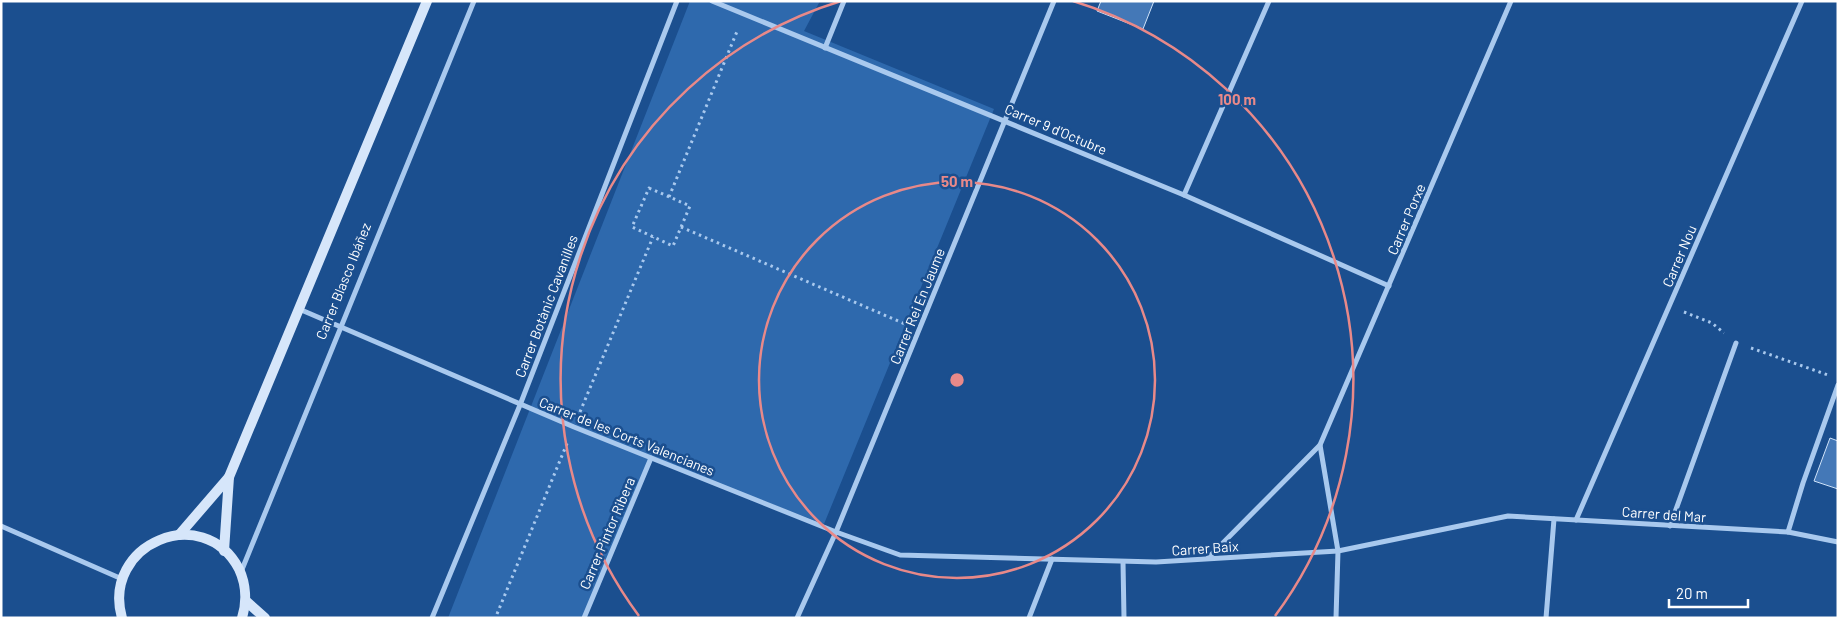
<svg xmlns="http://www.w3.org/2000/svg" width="1839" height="619" viewBox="0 0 1839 619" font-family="Barlow,sans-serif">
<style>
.green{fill:#2e69ad}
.building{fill:#4478b7;stroke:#cfe3fa}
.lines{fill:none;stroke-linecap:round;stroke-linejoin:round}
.path{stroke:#a9c9ee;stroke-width:3;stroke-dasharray:2.5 4;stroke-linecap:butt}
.street{stroke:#a9c9ee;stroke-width:5}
.secondary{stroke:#d6e6fa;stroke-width:10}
.ring{fill:none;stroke:#e88989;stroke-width:2.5}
.labels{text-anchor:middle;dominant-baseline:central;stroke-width:5;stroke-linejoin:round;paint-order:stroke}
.street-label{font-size:14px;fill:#fff;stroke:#1b4f8f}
.centre{fill:#e88989;stroke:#1b4f8f;stroke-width:2.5}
.ring-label{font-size:15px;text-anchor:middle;font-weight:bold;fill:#e88989;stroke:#1b4f8f;stroke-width:5;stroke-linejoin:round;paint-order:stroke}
</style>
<rect width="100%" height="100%" fill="#1b4f8f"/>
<polygon class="green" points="690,1 820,1 804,31 994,109 824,524 651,458 584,618 448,618"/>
<g class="building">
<polygon points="1101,1 1154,1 1143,29 1097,11"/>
<polygon points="1830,438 1838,441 1838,489 1814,481"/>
</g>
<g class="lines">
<g class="path">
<polygon points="649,188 690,206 673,246 632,227"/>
<polyline points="669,197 738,29"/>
<polyline points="681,227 905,324"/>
<polyline points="1684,312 1712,323 1724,333"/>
<polyline points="1751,348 1828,375"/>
<polyline points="580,412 653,237"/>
<polyline points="497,614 568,441"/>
</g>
<g class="street">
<polyline points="712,1 1184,195 1389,286"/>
<polyline points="825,48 844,1"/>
<polyline points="1184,195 1269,1"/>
<polyline points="299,309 574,427 836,532 900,555 1156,562 1338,551 1508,516 1788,532 1838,542"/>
<polyline points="1320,445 1338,551 1336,618"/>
<polyline points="1576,520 1802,1"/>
<polyline points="1,526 122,579"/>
<polyline points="1670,526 1736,343"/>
<polyline points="1788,532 1803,483 1838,385"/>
<polyline points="1208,558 1320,445 1511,1"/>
<polyline points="1123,562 1124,618"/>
<polyline points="241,572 474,1"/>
<polyline points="432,618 520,405 677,1"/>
<polyline points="584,618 651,458"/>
<polyline points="797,618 836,532 1054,1"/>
<polyline points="1029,618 1052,559"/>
<polyline points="1546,618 1554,519"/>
</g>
<g class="secondary">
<polyline points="179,535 229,477 427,1"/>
<polyline points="224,551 229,477"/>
<polyline points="246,601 265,618"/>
<path d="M122,618C101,544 203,501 239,569C246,584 247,602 242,618"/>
</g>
</g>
<g class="ring">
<circle cx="957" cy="380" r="198"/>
<path d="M639 616A396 396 0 0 1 841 1M1073 1A396 396 0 0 1 1275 616"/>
</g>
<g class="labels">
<g class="street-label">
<text transform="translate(1056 129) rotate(23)">Carrer 9 d'Octubre</text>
<text transform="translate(1406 219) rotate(-67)">Carrer Porxe</text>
<text transform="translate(1679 256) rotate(-67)">Carrer Nou</text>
<text transform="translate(343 281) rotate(-68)">Carrer Blasco Ibáñez</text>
<text transform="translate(546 306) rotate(-69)">Carrer Botànic Cavanilles</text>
<text transform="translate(917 306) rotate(-68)">Carrer Rei En Jaume</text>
<text transform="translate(627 436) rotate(22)">Carrer de les Corts Valencianes</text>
<text transform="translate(1664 514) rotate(4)">Carrer del Mar</text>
<text transform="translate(607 533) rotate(-67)">Carrer Pintor Ribera</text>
<text transform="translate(1205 548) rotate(-4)">Carrer Baix</text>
</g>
</g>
<circle cx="957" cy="380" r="8" class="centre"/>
<g class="ring-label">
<text x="1237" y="105">100 m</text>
<text x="957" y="187">50 m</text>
</g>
<rect width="1839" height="619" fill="none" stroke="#ffffff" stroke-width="5"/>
<path d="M1669 599v8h79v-8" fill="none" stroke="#ffffff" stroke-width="2.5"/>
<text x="1676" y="599" font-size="15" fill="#ffffff" stroke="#1b4f8f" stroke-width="4" paint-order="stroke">20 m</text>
</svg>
